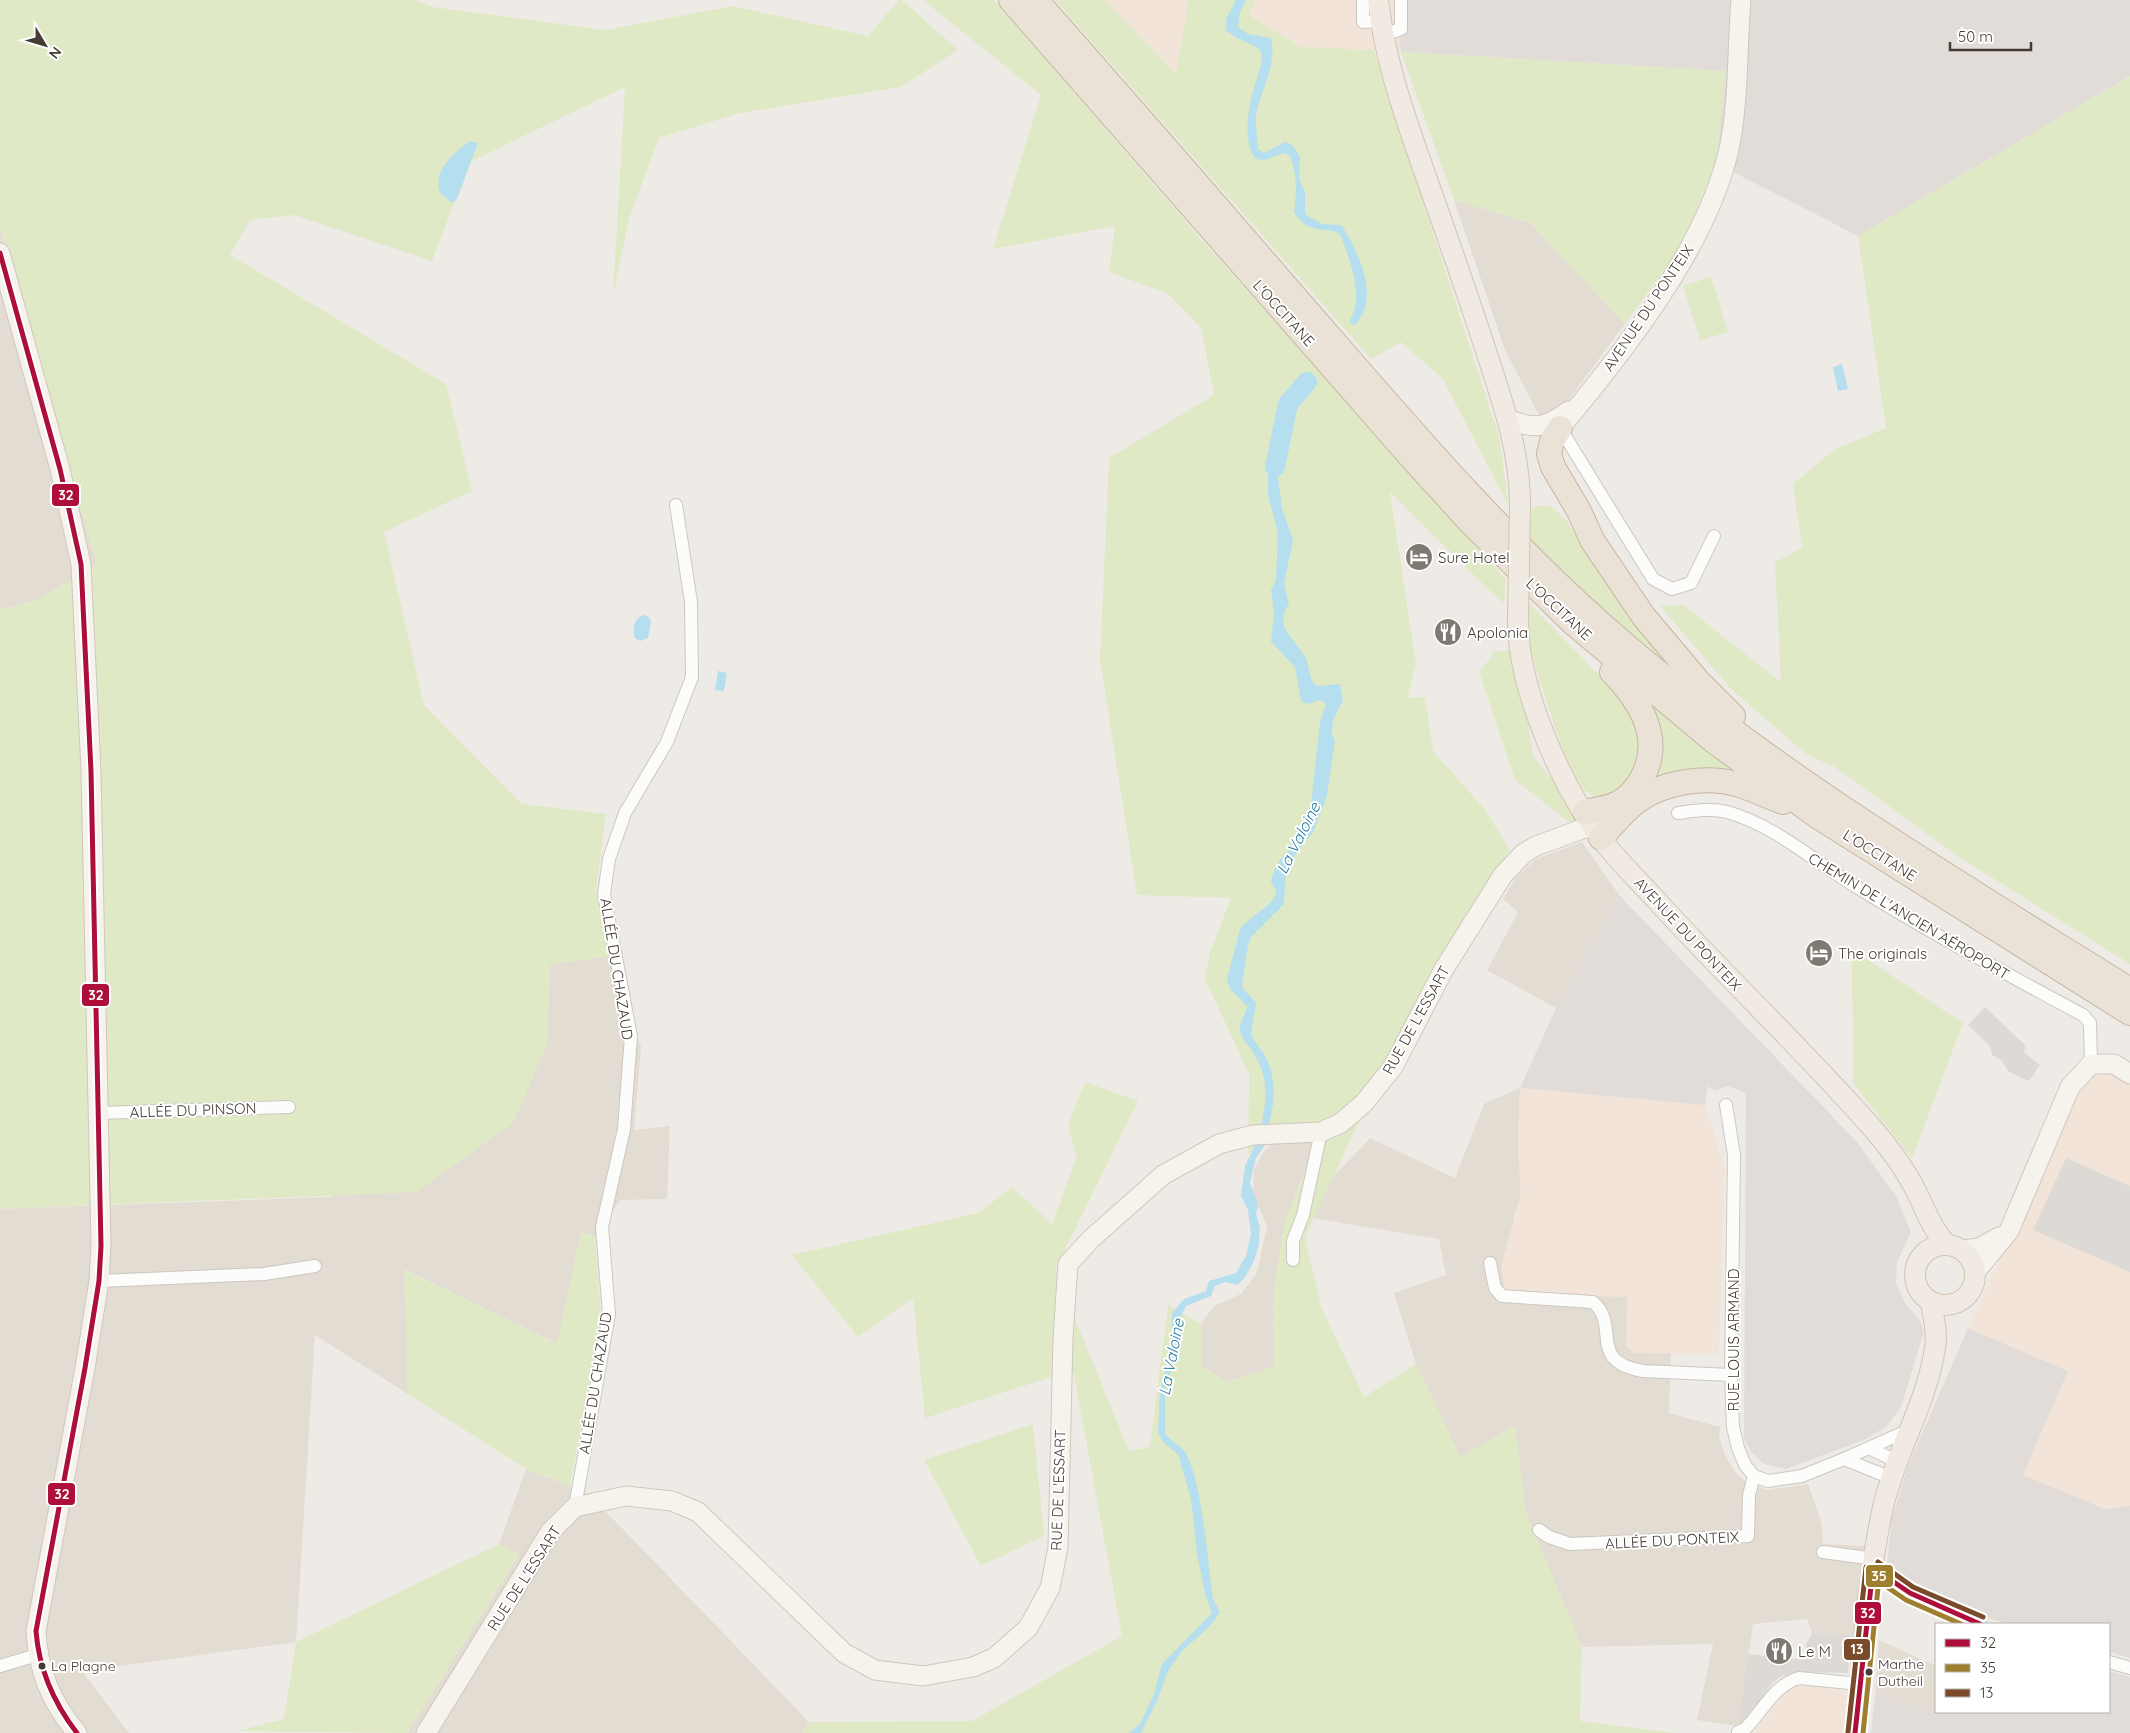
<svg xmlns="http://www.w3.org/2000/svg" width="2130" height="1733" viewBox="0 0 2130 1733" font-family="Quicksand,sans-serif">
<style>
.residential{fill:#e3dcd3}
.commercial{fill:#f2e4d8}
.industrial{fill:#e1dcd7}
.green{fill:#e0e9c5}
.parking{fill:#dddad6}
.water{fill:#b5deee}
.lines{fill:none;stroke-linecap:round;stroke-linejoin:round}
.river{stroke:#b5deee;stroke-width:20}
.street-casing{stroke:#cbc7c2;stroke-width:14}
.secondary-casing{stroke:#cec7bd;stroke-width:21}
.primary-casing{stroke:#d1c4b3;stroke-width:22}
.highway-casing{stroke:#c6b5a1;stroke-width:26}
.street{stroke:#fcfcfb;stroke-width:12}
.secondary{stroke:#f6f3ed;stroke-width:19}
.primary{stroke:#f0eae2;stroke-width:20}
.highway{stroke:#ebe2d7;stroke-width:24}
.primary-bridge-casing{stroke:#d1c4b3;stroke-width:22;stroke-linecap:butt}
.primary-bridge{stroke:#f0eae2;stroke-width:20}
.bus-1-casing{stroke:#fff;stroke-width:9}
.bus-2-casing{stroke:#fff;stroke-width:9}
.bus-3-casing{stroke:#fff;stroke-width:9}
.bus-1{stroke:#ad0e3a;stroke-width:5}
.bus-2{stroke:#9e7f30;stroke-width:5}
.bus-3{stroke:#7a4b2a;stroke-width:5}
.bus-dot{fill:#443b33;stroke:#fff;stroke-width:2}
.labels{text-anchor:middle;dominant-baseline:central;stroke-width:4;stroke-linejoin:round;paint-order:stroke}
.bus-label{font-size:14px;fill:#443b33;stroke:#fff;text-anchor:start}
.street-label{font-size:15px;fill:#443b33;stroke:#fff}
.poi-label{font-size:15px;fill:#443b33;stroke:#fff;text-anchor:start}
.water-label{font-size:16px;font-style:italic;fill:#287da1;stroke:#fff}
.line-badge{stroke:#fff;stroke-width:2}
.badge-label{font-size:14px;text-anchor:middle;font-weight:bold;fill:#fff}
</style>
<rect width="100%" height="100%" fill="#eeebe6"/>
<g class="residential">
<polygon points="1454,200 1530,223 1625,324 1567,402 1554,415 1541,419 1505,350"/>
<polygon points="0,228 97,565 37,600 0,610"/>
<polygon points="1582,842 1619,895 1556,1008 1487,970 1518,912 1503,899 1516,877 1536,859"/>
<polygon points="610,956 641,1047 634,1130 670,1126 667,1199 620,1200 595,1237 581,1232 558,1344 405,1270 408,1394 315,1335 296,1642 82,1671 129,1733 0,1733 0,1209 331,1197 547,1045 550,964"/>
<polygon points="1520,1088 1518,1147 1521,1194 1513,1220 1627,1297 1633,1353 1671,1353 1669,1413 1720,1427 1719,1437 1725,1455 1735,1472 1746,1482 1767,1490 1808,1484 1822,1524 1823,1544 1865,1546 1856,1637 1812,1633 1807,1619 1753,1624 1738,1726 1697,1720 1713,1644 1582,1647 1526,1514 1515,1426 1460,1457 1416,1364 1394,1293 1446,1275 1439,1239 1311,1218 1317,1194 1370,1138 1455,1178 1484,1104"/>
<polygon points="1311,1142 1314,1147 1285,1222 1273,1294 1274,1367 1226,1382 1201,1366 1201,1324 1214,1306 1241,1294 1257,1273 1267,1226 1253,1193 1254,1170 1262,1154 1272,1143"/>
<polygon points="526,1469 585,1492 617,1523 809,1722 802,1733 407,1733 519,1555 499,1544"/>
<polygon points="1879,1640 1936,1666 1936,1715 1875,1695"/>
</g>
<g class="commercial">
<polygon points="1104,0 1189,0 1177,73"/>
<polygon points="1255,0 1393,0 1401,52 1301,47 1249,15"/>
<polygon points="2098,1072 2115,1072 2130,1081 2130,1506 2105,1509 2023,1475 2068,1371 1968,1328 2082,1085 2090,1075"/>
<polygon points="1520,1088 1705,1105 1725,1168 1719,1354 1633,1353 1626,1345 1627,1297 1506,1294 1501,1267 1521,1194 1518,1147"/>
<polygon points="1795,1686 1841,1689 1850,1700 1846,1733 1754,1733 1783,1693"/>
</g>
<g class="industrial">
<polygon points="1393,0 2130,0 2130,76 1858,236 1716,163 1726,71 1401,52"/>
<polygon points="1619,895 1857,1142 1896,1196 1911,1232 1897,1262 1896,1283 1906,1305 1919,1319 1924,1332 1901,1407 1887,1426 1866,1439 1786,1469 1764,1464 1750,1450 1744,1438 1746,1093 1728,1086 1715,1091 1708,1086 1705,1105 1520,1088 1556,1008"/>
<polygon points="1968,1328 2068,1371 2023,1475 2105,1509 2130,1506 2130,1658 2109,1652 2109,1624 2009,1624 1988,1618 1900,1576 1887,1565 1892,1518 1908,1466"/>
<polygon points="2109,1671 2130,1677 2130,1733 1871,1733 1875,1695 1936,1715 1937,1712 2109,1712"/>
</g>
<g class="green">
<polygon points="0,0 416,0 433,7 605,30 733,6 868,36 899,0 902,0 958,50 901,87 740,113 659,138 629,219 613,295 625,87 470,162 432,261 294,215 250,220 230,255 446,384 472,491 384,532 424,705 522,804 606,814 596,891 610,956 550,964 547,1045 513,1123 417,1192 0,1209 0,610 37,600 97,565 0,228"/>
<polygon points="923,0 994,0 1199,237 1505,578 1505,597 1502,603 1390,492 1416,664 1408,698 1425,697 1433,751 1484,808 1510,850 1417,998 1305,1237 1321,1307 1364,1397 1416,1364 1460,1457 1515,1426 1526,1514 1582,1647 1580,1721 1675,1733 802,1733 809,1722 972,1721 1122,1636 1073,1370 925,1418 913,1298 858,1337 792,1255 978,1213 1012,1187 1052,1224 1077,1157 1068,1125 1085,1082 1138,1101 1055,1270 1129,1451 1150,1447 1168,1305 1201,1324 1201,1366 1226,1382 1274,1367 1273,1294 1285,1222 1314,1147 1303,1127 1281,1129 1248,1155 1249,1074 1205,979 1210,952 1231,898 1137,895 1100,660 1109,458 1214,395 1201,328 1168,294 1109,272 1115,226 993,249 1041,95"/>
<polygon points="1055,0 1104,0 1176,73 1189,0 1255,0 1249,15 1301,47 1374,50 1500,440 1508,505 1443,379 1401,342 1371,359"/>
<polygon points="1401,52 1726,71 1716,163 1681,247 1625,324 1530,223 1454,200"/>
<polygon points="2130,76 2130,964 1959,857 1835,767 1806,754 1732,690 1660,606 1683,605 1781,682 1775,562 1802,548 1793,484 1835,449 1886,428 1858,236"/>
<polygon points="1711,277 1728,332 1700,340 1683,286"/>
<polygon points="1541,505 1551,507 1564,517 1620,602 1702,693 1604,610 1529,538 1532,508"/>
<polygon points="1526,600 1632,709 1647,745 1625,794 1596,799 1582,788 1564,754 1528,645"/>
<polygon points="1509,650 1524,699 1533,756 1582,817 1573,825 1515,780 1479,671 1491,658 1492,652"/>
<polygon points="1639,694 1757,786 1656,784"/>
<polygon points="1852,949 1963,1023 1912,1158 1853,1083"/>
<polygon points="581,1232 595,1237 601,1315 570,1486 526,1469 408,1394 404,1270 557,1344"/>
<polygon points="1033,1424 1044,1536 981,1566 924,1460"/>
<polygon points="499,1544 519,1554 407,1733 238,1731 284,1719 296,1642"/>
</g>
<g class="parking">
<polygon points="1985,1007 2026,1046 2024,1052 2040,1065 2029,1081 2009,1072 2002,1061 1992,1055 1990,1046 1968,1025"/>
<polygon points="2066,1158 2130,1186 2130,1272 2033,1230"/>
<polygon points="1812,1633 1851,1636 1848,1673 1798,1672 1782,1676 1773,1682 1745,1723 1738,1726 1748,1654 1805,1660 1806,1644"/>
</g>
<g class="water">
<path d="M1236,0H1246L1240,12L1238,27L1248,34L1271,38C1277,63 1263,87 1257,110C1254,121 1258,138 1258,149L1264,153L1285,142L1292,145L1300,156L1299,179L1305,192V214L1322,224L1341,225C1358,248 1382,302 1354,325L1349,322C1363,301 1353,271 1346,250C1344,246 1343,239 1340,235C1331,225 1308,237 1294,212C1297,195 1297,173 1290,156L1285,153C1273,155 1269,162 1256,159C1240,140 1250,99 1257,78C1259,70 1264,60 1261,52C1257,44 1235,40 1226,30V19Z"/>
<path d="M471,141L478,143L457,199L452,203L440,193C432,172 454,151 471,141Z"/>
<polygon points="1842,364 1848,389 1838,391 1833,367"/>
<path d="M1307,382L1309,388L1292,406L1289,436L1278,478L1282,509L1293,540L1284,584L1289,604C1273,625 1293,637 1304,655C1310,663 1308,676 1314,684L1319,686L1340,684L1343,700L1333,720L1332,736L1335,740L1327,796L1313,832L1291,860L1286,872L1284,904L1251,937L1248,945L1242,987L1256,1003L1251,1034C1254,1042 1260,1047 1264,1054C1278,1079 1275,1105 1267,1131L1261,1129C1266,1099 1270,1080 1254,1054C1250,1046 1242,1040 1240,1032C1238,1022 1246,1016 1247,1006L1230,989L1227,979L1240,929C1247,918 1277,903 1276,892C1276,888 1272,885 1271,881L1272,876L1280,859L1288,851L1311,804L1320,722L1326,704L1321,700L1306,704L1301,701L1295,667L1271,642L1274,613L1271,590L1276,580L1278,533L1268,495V475L1281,438L1283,405L1287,398Z"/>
<path d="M644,615L649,617L651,622L648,638L640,641L635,638C632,629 634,617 644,615Z"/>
<polygon points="718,671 727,673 724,691 715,690"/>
<path d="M1258,1139H1269L1256,1158L1250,1183L1258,1205L1256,1214L1260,1227L1259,1243L1254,1261L1244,1279L1237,1285L1226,1282L1215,1286L1211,1296L1186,1306L1180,1318L1178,1347L1165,1390V1434C1171,1441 1180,1445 1185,1452C1202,1478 1208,1565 1213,1599L1220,1612L1210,1626L1182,1651L1168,1671L1157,1701L1141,1733H1129L1140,1724L1154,1694L1162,1664L1212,1613L1205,1594L1197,1553L1191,1499L1178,1454L1165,1444L1158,1433L1160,1391L1172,1342V1313L1184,1299L1206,1291L1209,1281L1236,1273L1246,1256L1251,1234L1248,1210L1241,1196L1245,1166Z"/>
</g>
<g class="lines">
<polyline class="river" points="1275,467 1288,404 1307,382"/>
<g class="street-casing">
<g id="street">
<polyline points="1363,0 1363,22 1381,21"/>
<polyline points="1383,35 1401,29 1401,0"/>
<polyline points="1560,428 1653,579 1672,589 1691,583 1714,536"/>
<path d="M1678,813C1694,811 1710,808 1727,812C1774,825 1814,861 1855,886C1929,932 2006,974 2083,1015L2090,1023L2091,1064"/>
<polyline points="1726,1105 1734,1155 1731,1375 1733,1427 1738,1448 1745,1465 1754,1476 1768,1481 1802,1476 1844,1459"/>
<polyline points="98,1113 289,1107"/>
<polyline points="1293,1260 1293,1241 1303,1215 1321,1132"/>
<path d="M1490,1263L1495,1288L1502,1296L1593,1302C1621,1326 1586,1361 1643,1371L1731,1375"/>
<polyline points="99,1281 264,1274 315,1266"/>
<polyline points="1871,1449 1896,1461"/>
<polyline points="1891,1478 1844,1459 1907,1431"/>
<polyline points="575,1507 609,1314 602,1227 624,1129 631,1036 604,894 609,859 625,813 667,742 692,677 691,602 676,505"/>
<polyline points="1539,1530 1549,1537 1570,1544 1748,1536 1749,1495 1754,1476"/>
<polyline points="1823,1552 1875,1559"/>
<path d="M1873,1568C1899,1594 1947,1610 1980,1624"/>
<polyline points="2109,1662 2130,1668"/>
<polyline points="0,1666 37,1655"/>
<path d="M1738,1732L1745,1729C1762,1712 1774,1685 1799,1678L1860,1684"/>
</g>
</g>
<g class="secondary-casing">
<g id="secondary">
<path d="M0,253L60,469L81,564L91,771L101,1246L99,1281L85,1368L36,1631C38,1671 51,1702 77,1733"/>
<path d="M1508,419C1534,430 1546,428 1569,411"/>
<path d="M1560,428C1624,352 1710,243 1730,144C1739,97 1737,47 1741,0"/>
<polyline points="1963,1250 1979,1248 1999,1237"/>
<polyline points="1976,1271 2009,1231 2070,1087 2091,1064 2114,1064 2130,1074"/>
<polyline points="426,1733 550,1532 575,1507 626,1496 672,1501 698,1512 844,1653 875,1670 923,1676 973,1667 994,1658 1028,1628 1050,1588 1058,1547 1063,1338 1068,1264 1091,1239 1163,1175 1219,1144 1253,1135 1321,1132 1341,1123 1364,1103 1393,1067 1444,969 1503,875 1524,853 1536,846 1593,825"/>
</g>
</g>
<g class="primary-casing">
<g id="primary">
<path d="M1378,0C1385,61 1404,114 1424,171C1446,233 1468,295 1488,357C1504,406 1520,453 1520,504"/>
<path d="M1518,621C1518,690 1563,791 1606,845C1622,865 1641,883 1658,902C1728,979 1805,1051 1874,1130C1891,1150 1908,1173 1919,1197C1927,1214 1933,1230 1946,1244"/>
<circle cx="1945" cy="1275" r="30"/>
<path d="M1855,1733C1863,1657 1867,1578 1884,1503C1897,1450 1927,1402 1935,1348C1938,1332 1933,1317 1931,1302"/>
</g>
</g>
<g class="highway-casing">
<g id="highway">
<polyline points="1011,0 1417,464 1472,524 1572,622 1715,742 1817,816 2130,1013"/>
<path d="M1036,0C1130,107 1223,213 1316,321C1409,428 1501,536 1608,630C1767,770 1951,878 2130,990"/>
<polyline points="1560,428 1552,441 1549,454 1553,467 1579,511 1592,540 1644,617 1698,681 1733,716"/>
<path d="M1585,812C1596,809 1608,809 1618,803C1629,798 1636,789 1642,778C1664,738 1640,701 1612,672"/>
<path d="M1601,838C1612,826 1623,812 1636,802C1664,781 1707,775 1740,785C1755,790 1769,797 1783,802"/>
</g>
</g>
<use href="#street" class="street"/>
<use href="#secondary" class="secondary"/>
<use href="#primary" class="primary"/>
<use href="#highway" class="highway"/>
<g class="primary-bridge-casing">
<polyline id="primary-bridge" points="1518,621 1520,504"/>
</g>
<use href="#primary-bridge" class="primary-bridge"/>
<g class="bus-1-casing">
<g id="bus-1">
<path d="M0,253L60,469L81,564L91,771L101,1246L99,1281L85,1368L36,1631C39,1670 53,1702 77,1733"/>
<polyline points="1873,1568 1910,1593 1980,1624"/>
<polyline points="1855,1733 1873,1568"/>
</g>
</g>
<g class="bus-2-casing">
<g id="bus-2">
<polyline points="1868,1574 1906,1600 1961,1624"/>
<polyline points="1863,1733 1880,1569"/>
</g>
</g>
<g class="bus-3-casing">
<g id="bus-3">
<polyline points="1878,1562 1913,1587 1983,1617"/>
<polyline points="1848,1732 1866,1567"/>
</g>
</g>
<use href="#bus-1" class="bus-1"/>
<use href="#bus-2" class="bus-2"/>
<use href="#bus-3" class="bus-3"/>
</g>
<defs>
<g id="hotel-disc" transform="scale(1.4375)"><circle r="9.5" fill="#807972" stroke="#fff"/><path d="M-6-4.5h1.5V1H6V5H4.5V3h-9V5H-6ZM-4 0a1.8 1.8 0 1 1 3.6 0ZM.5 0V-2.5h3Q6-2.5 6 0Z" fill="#fff"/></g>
<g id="restaurant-disc" transform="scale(1.4375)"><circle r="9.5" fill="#807972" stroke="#fff"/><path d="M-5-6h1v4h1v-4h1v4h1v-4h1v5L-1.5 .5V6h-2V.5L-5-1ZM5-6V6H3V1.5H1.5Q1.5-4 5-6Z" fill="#fff"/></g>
</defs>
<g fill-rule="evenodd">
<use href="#hotel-disc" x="1419" y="557"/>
<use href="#restaurant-disc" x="1448" y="632"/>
<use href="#hotel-disc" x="1819" y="953"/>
<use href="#restaurant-disc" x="1779" y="1651"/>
</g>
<g class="bus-dot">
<circle cx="42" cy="1666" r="4.5"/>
<circle cx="1869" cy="1672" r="4.5"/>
</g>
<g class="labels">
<g class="bus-label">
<text x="1878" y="1664">Marthe<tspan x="1878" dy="17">Dutheil</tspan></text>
<text x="51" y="1666">La Plagne</text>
</g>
<g class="street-label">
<text transform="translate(1648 308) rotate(-56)">AVENUE DU PONTEIX</text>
<text transform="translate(1284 313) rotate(48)">L'OCCITANE</text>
<text transform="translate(1559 609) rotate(43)">L'OCCITANE</text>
<text transform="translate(1880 855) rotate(32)">L'OCCITANE</text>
<text transform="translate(1909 916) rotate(31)">CHEMIN DE L'ANCIEN AÉROPORT</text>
<text transform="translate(1688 934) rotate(47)">AVENUE DU PONTEIX</text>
<text transform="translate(617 969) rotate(81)">ALLÉE DU CHAZAUD</text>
<text transform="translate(1416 1020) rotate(-61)">RUE DE L'ESSART</text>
<text transform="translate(193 1110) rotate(-2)">ALLÉE DU PINSON</text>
<text transform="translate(1733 1340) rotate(-90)">RUE LOUIS ARMAND</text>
<text transform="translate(595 1383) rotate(-81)">ALLÉE DU CHAZAUD</text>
<text transform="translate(1058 1490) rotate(-88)">RUE DE L'ESSART</text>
<text transform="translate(1672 1540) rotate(-3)">ALLÉE DU PONTEIX</text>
<text transform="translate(524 1578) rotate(-57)">RUE DE L'ESSART</text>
</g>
<g class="poi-label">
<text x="1438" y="557">Sure Hotel</text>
<text x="1467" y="632">Apolonia</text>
<text x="1838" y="953">The originals</text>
<text x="1798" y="1651">Le M</text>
</g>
<g class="water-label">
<text transform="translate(1298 838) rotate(-63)">La Valoine</text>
<text transform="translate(1171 1357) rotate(-79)">La Valoine</text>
</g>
</g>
<g class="line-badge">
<rect x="51" y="483" width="29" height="24" rx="5" fill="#ad0e3a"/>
<rect x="81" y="983" width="29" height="24" rx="5" fill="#ad0e3a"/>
<rect x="47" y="1482" width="29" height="24" rx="5" fill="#ad0e3a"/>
<rect x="1865" y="1564" width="29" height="24" rx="5" fill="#9e7f30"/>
<rect x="1854" y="1601" width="28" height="24" rx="5" fill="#ad0e3a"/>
<rect x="1843" y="1638" width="28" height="23" rx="5" fill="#7a4b2a"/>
</g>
<g class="badge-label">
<text x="66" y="500">32</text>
<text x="96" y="1000">32</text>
<text x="62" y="1499">32</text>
<text x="1879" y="1581">35</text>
<text x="1868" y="1618">32</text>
<text x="1857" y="1654">13</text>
</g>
<rect x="1935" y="1623" width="175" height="90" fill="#ffffff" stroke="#b4b1ad"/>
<rect x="1945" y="1639" width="25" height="8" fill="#ad0e3a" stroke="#b4b1ad"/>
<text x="1980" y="1648" font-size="15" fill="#443b33">32</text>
<rect x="1945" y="1664" width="25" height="8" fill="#9e7f30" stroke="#b4b1ad"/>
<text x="1980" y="1673" font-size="15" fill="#443b33">35</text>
<rect x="1945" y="1689" width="25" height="8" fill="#7a4b2a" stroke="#b4b1ad"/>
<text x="1980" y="1698" font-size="15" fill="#443b33">13</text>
<g transform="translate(45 45) rotate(128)" stroke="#ffffff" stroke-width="4" paint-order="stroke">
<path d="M0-4L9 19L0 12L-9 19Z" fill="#443b33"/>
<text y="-8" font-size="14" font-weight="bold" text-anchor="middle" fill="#443b33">N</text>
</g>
<path d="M1950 42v8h81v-8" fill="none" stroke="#443b33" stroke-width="2.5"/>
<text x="1958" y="42" font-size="15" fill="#443b33" stroke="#ffffff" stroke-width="4" paint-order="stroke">50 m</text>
</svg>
